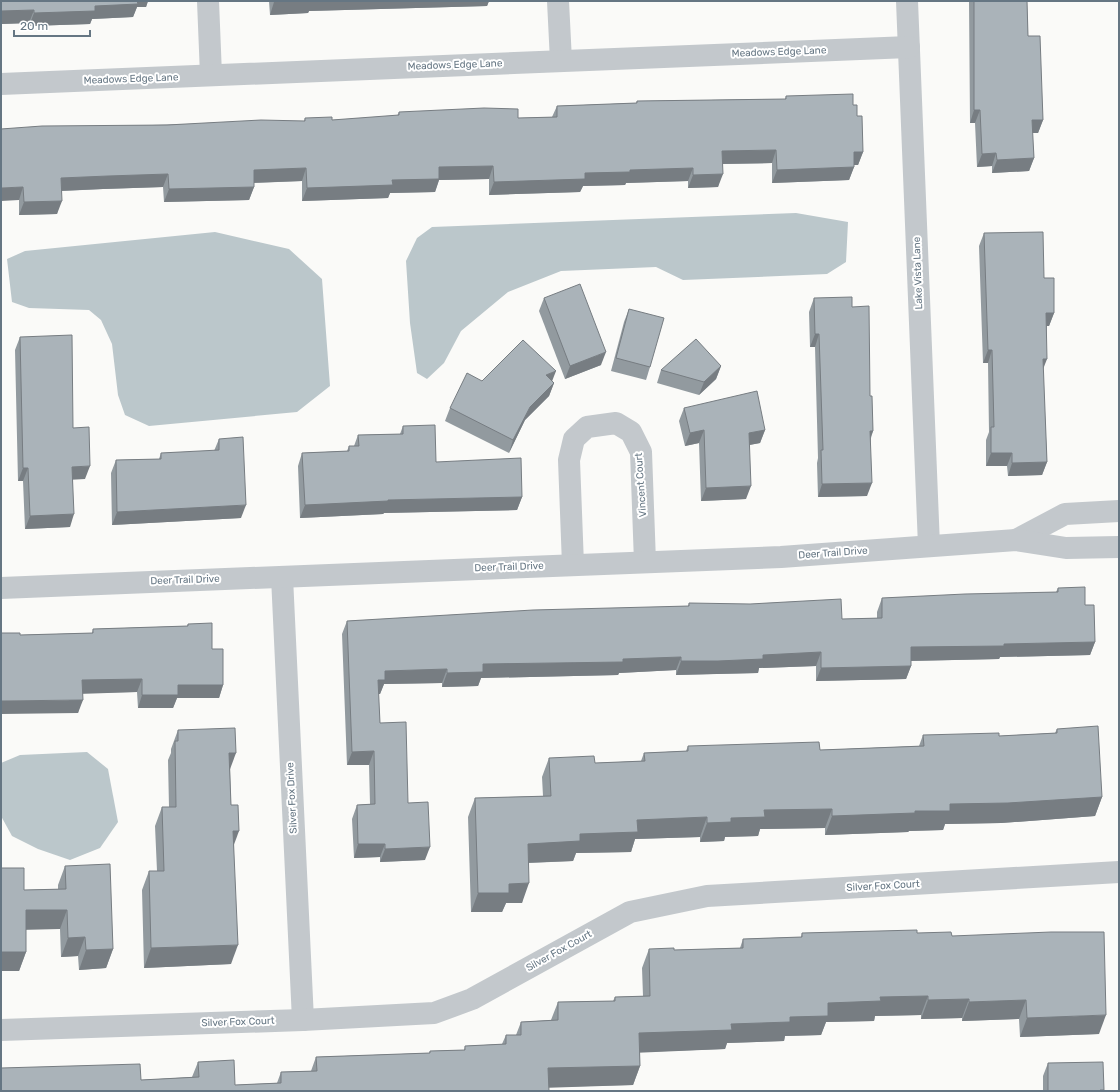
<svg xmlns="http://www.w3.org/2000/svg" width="1120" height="1092" viewBox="0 0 1120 1092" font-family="Rubik,sans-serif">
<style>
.water{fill:#bbc7cb}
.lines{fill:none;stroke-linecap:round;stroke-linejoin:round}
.minor{stroke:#c3c8cc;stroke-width:22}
.wall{fill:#929a9f}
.shaded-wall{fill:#777d82}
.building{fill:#aab3b9;stroke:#777d82}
.labels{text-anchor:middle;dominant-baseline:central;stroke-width:4;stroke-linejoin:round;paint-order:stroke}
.street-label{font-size:10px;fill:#657683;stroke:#fff}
</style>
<rect width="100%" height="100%" fill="#fafaf8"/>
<g class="water">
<polygon points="796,213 848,222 846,262 827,274 683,280 656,267 561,271 508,292 461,331 444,363 427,379 417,373 410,323 406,261 417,238 432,227"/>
<polygon points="215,232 289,249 322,279 330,386 297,412 149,426 125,415 118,395 112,344 101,320 89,310 29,308 12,302 7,259 25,251"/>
<polygon points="87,752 108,769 118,822 100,848 70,860 38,849 12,836 1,816 1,763 20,755"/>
</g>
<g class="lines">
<g class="minor">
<polyline points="208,1 211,75"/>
<polyline points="558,1 561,61"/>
<polyline points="907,1 929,546"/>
<polyline points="1,84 909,47"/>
<polyline points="1016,540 1065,514 1119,511"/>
<polyline points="573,565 569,460 574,439 587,427 616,423 631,432 641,452 645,562"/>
<polyline points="282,577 303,1020"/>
<polyline points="1,588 781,557 1016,540 1066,548 1119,547"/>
<polyline points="1,1030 303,1020 434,1013 472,999 630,912 707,896 1119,872"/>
</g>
</g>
<g class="wall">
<polygon points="1,1 148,1 146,7 137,7 133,17 92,19 90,24 29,26 29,23 1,24"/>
<polygon points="269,1 489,1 487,6 309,11 308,13 270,15"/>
<polygon points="969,1 1027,1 1028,36 1043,120 1038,133 1032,133 1034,158 1029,171 992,173 992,166 977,167 975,123 970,123"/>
<polygon points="786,96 853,105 857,116 863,152 858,165 854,165 854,167 849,180 772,183 772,163 723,164 718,187 688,188 688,181 626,183 625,185 583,186 580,192 489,195 489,179 439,180 435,192 390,193 388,198 302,201 302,181 254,183 254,187 249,200 164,202 163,187 103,189 62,191 57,214 19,215 19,200 1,129 304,121 305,118 332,120 397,116 399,112 518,118 552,117 557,106 636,103 637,101 785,99"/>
<polygon points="984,233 1044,278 1054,313 1049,326 1047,326 1043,369 1047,462 1042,475 1008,476 1007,466 986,466 986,440 989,432 988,363 983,363 979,246"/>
<polygon points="544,298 601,365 565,379 539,311"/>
<polygon points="814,298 852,307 870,396 873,431 871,438 867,496 818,497 817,463 818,458 815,347 810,347 809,312"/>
<polygon points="629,309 650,367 646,380 611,371 624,322"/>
<polygon points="20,337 73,428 85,479 73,479 70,527 25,529 23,481 18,481 15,350"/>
<polygon points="721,366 716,379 699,395 657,383 661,370"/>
<polygon points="482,381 552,381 554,383 549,396 525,420 509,453 445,421 450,408"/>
<polygon points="684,408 765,430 760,443 749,445 746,499 701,501 699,443 685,446 679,421"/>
<polygon points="403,426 436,462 522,497 517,510 384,513 383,514 300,518 298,466 302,453 347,451 349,446 354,446 358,435 400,434"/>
<polygon points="219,439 241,518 112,525 111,473 116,460 159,459 161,453 214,451"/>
<polygon points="1058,588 1085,605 1095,642 1090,655 1000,657 999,659 911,661 911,666 906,679 816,681 816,666 759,668 758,673 713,674 676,675 676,670 619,673 618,675 481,678 478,686 442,687 442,683 384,684 380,694 378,694 380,723 408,803 425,860 380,862 380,857 354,858 352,819 357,805 370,804 369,765 347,765 342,634 347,621 688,606 689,603 842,619 877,618 877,612 882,598 1056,592"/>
<polygon points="188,624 212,649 223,685 219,698 177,698 173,708 138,708 137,692 83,693 78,713 20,635 92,633 93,629 187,626"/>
<polygon points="1057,729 1102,797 1095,816 1001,823 945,824 943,830 909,831 908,832 825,835 825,828 760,829 758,836 725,837 724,841 700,842 700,837 635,839 631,852 576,853 573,861 529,863 522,903 506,903 502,912 471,912 468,817 475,798 543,796 542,777 549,758 595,763 641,761 644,753 686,751 688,746 820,750 919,746 923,735 999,736 1055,733"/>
<polygon points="178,730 230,768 231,805 234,846 231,964 144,968 142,890 149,871 157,871 155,826 162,807 169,807 168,760 171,753 171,749"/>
<polygon points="65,866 113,949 106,968 79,970 78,956 61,957 60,929 26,929 26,952 19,971 1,971 1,868 24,890 58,889 58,885"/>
<polygon points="802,933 917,933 952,936 1099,1034 1020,1037 1019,1019 962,1021 962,1018 921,1019 921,1015 875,1016 874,1021 826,1022 821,1035 785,1036 784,1041 727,1043 725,1049 640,1052 640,1066 633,1085 548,1087 1,1091 141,1080 192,1077 198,1062 235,1085 277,1083 281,1072 311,1071 316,1057 429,1053 430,1051 464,1050 465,1046 502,1044 506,1035 516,1035 521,1022 551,1020 558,1002 613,1001 615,997 643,996 642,968 649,949 674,950 740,948 743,939 801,937"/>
<polygon points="1048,1063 1104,1091 1043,1091 1043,1076"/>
</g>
<g class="shaded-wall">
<polygon points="135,1 148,1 146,7 137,7 133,17 92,19 90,24 29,26 34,13"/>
<polygon points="299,1 489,1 487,6 309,11 308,13 270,15 274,2"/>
<polygon points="34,10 29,23 1,24 1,11"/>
<polygon points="974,110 980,110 975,123 970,123"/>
<polygon points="1032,120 1043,120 1038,133 1027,133"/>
<polygon points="776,150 772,163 718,164 722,151"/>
<polygon points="854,152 863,152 858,165 849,165"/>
<polygon points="996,153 992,166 977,167 982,154"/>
<polygon points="1034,158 1029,171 992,173 997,160"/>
<polygon points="493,166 489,179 439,180 435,192 390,193 388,198 302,201 307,188 392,180 439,167"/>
<polygon points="854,167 849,180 772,183 777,170"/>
<polygon points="306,168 302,181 249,183 254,170"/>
<polygon points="693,168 688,181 626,183 625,185 583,186 580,192 489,195 494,182 585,173 630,170"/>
<polygon points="168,174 163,187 103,189 57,191 61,178 108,176"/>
<polygon points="723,174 718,187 688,188 693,175"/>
<polygon points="23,187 19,200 1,201 1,188"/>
<polygon points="254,187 249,200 164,202 169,189"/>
<polygon points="62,201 57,214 19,215 24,202"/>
<polygon points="1046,313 1054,313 1049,326 1042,326"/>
<polygon points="815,334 819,334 815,347 810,347"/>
<polygon points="988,350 992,350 988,363 983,363"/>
<polygon points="606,352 601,365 565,379 570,366"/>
<polygon points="1043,359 1047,359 1042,372"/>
<polygon points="721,366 716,379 699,395 704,382"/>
<polygon points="556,371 551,384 546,375"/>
<polygon points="554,383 549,396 525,420 509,453 513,440 530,407"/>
<polygon points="704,430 699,443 685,446 690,433"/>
<polygon points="765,430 760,443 744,446 749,433"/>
<polygon points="870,431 873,431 868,444"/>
<polygon points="991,453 1012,453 1007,466 986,466"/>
<polygon points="1047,462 1042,475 1008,476 1012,463"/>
<polygon points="90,466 85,479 67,480 72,467"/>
<polygon points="23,468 28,468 23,481 18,481"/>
<polygon points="872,483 867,496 818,497 822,484"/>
<polygon points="751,486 746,499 701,501 706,488"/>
<polygon points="522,497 517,510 384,513 383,514 300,518 305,505 388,500"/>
<polygon points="246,505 241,518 112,525 117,512"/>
<polygon points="74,514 70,527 25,529 30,516"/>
<polygon points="1095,642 1090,655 1000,657 999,659 906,661 911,647 1004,644"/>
<polygon points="821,652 816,666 759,668 758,673 676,675 681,661 763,655"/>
<polygon points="681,657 676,670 619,673 618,675 481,678 478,686 442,687 447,673 483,664"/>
<polygon points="911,666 906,679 816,681 821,668"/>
<polygon points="447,669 442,683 384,684 380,694 373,694 378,680 385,671"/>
<polygon points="142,679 137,692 78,694 82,680"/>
<polygon points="178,685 223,685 219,698 177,698 173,708 138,708 142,695"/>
<polygon points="83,700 78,713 1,714 1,701"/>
<polygon points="374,751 369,765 347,765 352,752"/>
<polygon points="229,753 236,753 229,772"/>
<polygon points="1102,797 1095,816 1001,823 945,824 943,830 909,831 908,832 825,835 832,816 915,811 950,804"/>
<polygon points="832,809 825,828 760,829 758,836 725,837 724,841 700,842 707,823 731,818 764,810"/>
<polygon points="707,817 700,837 635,839 631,852 576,853 573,861 521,863 528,844 637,820"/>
<polygon points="233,831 239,831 232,850"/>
<polygon points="358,844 385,844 380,857 354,858"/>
<polygon points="430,847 425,860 380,862 385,849"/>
<polygon points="529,883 522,903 506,903 502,912 471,912 478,893 509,884"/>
<polygon points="26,910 67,910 60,929 19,930"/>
<polygon points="85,937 78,956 61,957 68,938"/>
<polygon points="238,945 231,964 144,968 151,948"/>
<polygon points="113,949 106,968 79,970 86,950"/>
<polygon points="1,952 26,952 19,971 1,971"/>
<polygon points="928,996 921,1015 875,1016 874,1021 826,1022 821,1035 785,1036 784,1041 727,1043 725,1049 632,1053 639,1033 790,1017 828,1003 880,997"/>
<polygon points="969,999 962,1018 921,1019 928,1000"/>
<polygon points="1026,1000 1019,1019 962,1021 969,1002"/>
<polygon points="1106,1015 1099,1034 1020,1037 1027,1018"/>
<polygon points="640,1066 633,1085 541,1088 548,1068"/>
</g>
<g class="building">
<polygon points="1,1 137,1 138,4 95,6 95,11 34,13 34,10 1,11"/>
<polygon points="274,1 299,1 274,2"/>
<polygon points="974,1 1027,1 1028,36 1040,36 1043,120 1032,120 1034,158 997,160 996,153 982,154 980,110 974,110"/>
<polygon points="853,94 853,105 857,105 857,116 862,116 863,152 854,152 854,167 777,170 776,150 722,151 723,174 693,175 693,168 630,170 630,172 585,173 585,179 494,182 493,166 439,167 439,179 392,180 393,185 307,188 306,168 254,170 254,187 169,189 168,174 108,176 61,178 62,201 24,202 23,187 1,188 1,129 42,126 167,125 261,120 305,121 305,118 332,117 332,120 399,115 399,112 484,108 518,109 518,118 557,117 557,106 637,103 637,101 786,99 786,96"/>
<polygon points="1043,232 1044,278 1054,278 1054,313 1046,313 1047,359 1043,359 1047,462 1012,463 1012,453 991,453 991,427 994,427 992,350 988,350 984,233"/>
<polygon points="580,284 606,352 570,366 544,298"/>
<polygon points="852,297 852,307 869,306 870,396 872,396 873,431 870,431 872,483 822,484 821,450 823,450 819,334 815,334 814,298"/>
<polygon points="629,309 664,318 650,367 616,358"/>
<polygon points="72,335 73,428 89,427 90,466 72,467 74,514 30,516 28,468 23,468 20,337"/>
<polygon points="696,339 721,366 704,382 661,370"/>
<polygon points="523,340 556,371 546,375 554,383 530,407 513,440 450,408 467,373 482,381"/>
<polygon points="757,391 765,430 749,433 751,486 706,488 704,430 690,433 684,408"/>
<polygon points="435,425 436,462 521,458 522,497 388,500 388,501 305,505 302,453 349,451 349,446 359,446 358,435 403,434 403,426"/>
<polygon points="243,437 246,505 117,512 116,460 161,459 161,453 219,450 219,439"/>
<polygon points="1085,587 1085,605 1094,605 1095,642 1004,644 1004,646 911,647 911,666 821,668 821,652 763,655 763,659 718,661 681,661 681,657 623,659 623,662 483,664 483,672 447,673 447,669 385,671 385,680 378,680 380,723 406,722 408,803 428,802 430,847 385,849 385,844 358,844 357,805 375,804 374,751 352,752 347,621 533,610 689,606 689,603 750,604 841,599 842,619 882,618 882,598 965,594 1058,592 1058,588"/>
<polygon points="212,623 212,649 223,649 223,685 178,685 178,695 142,695 142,679 82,680 83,700 1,701 1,633 20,633 20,635 93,633 93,629 188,626 188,624"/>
<polygon points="1098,726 1102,797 1008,803 950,804 950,811 915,811 915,813 832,816 832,809 764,810 765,817 731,818 731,822 707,823 707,817 637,820 638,832 580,834 580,841 528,844 529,883 509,884 509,893 478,893 475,798 551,796 549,758 594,756 595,763 645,761 644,753 688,751 688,746 819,742 820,750 924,746 923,735 999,733 999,736 1057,733 1057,729"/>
<polygon points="235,728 236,753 229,753 231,805 238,805 239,831 233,831 238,945 151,948 149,871 164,871 162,807 176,807 175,741 178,741 178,730"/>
<polygon points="110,864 113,949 86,950 85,937 68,938 67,910 26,910 26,952 1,952 1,868 24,868 24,890 66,889 65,866"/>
<polygon points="917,930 917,933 951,932 952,936 1051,932 1104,932 1106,1015 1027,1018 1026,1000 969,1002 969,999 928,1000 928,996 880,997 881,1001 828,1003 828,1016 790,1017 790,1022 731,1024 732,1030 639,1033 640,1066 548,1068 549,1091 1,1091 1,1068 140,1064 141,1080 199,1077 198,1062 234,1060 235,1085 281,1083 281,1072 317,1071 316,1057 430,1053 430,1051 465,1050 465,1046 506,1044 506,1035 521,1035 521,1022 558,1020 558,1002 615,1001 615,997 650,996 649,949 674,948 674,950 743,948 743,939 802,937 802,933"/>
<polygon points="1103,1062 1104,1090 1100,1090 1100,1091 1048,1091 1048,1063"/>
</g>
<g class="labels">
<g class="street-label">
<text transform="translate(779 52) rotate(-2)">Meadows Edge Lane</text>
<text transform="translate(455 65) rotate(-2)">Meadows Edge Lane</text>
<text transform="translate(131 79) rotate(-2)">Meadows Edge Lane</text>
<text transform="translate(918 273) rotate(-92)">Lake Vista Lane</text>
<text transform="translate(641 485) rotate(-94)">Vincent Court</text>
<text transform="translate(833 553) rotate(-4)">Deer Trail Drive</text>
<text transform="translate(509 567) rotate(-2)">Deer Trail Drive</text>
<text transform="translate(185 580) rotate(-2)">Deer Trail Drive</text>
<text transform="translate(292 798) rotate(-93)">Silver Fox Drive</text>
<text transform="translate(883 886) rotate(-3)">Silver Fox Court</text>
<text transform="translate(559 951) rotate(-29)">Silver Fox Court</text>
<text transform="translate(238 1022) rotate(-2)">Silver Fox Court</text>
</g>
</g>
<rect width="1120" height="1092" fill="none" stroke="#657683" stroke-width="4"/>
<path d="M14 30v6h76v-6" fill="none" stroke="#657683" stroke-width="2"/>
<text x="20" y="30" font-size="12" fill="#657683" stroke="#ffffff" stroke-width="3" paint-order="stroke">20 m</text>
</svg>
